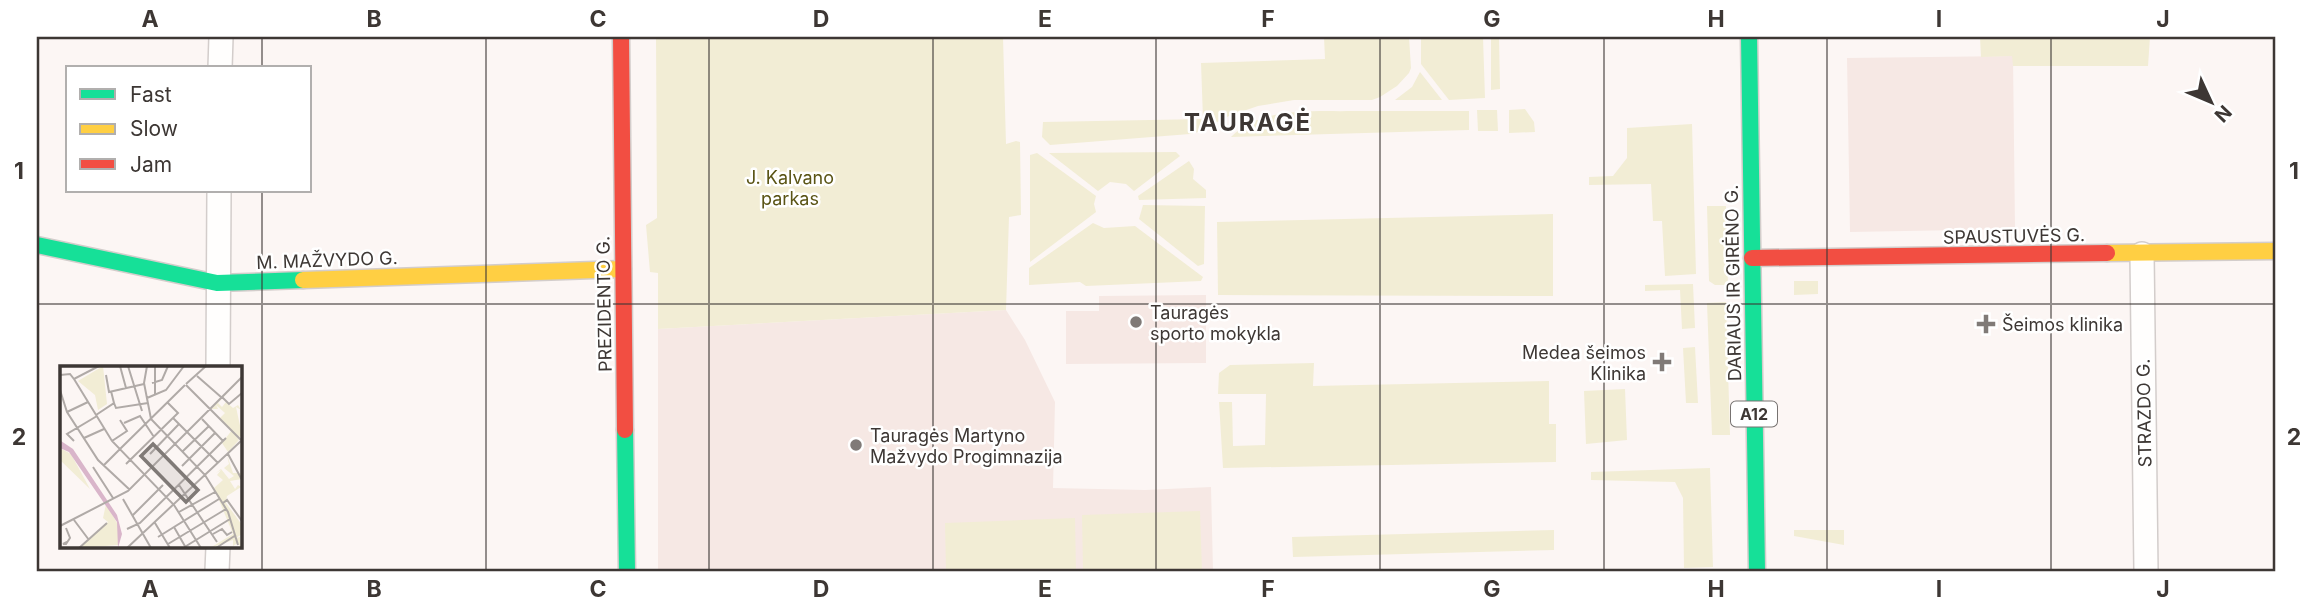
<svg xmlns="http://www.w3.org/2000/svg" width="2313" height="608" viewBox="0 0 2313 608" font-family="Inter,sans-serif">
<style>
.built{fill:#f6e8e4}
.green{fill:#f2edd5}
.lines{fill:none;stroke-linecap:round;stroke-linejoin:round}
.street-casing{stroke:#d3cdcb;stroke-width:26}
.fast-casing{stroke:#d3cdcb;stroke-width:19}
.slow-casing{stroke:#d3cdcb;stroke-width:19}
.jam-casing{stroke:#d3cdcb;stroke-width:19}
.street{stroke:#fffefd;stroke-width:23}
.fast{stroke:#16e098;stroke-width:16}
.slow{stroke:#ffcf43;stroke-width:16}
.jam{stroke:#f24e42;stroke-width:16}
.grid{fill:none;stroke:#3d3734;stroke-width:2;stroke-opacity:0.55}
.poi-dot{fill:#807a77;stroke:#fff;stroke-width:2.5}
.labels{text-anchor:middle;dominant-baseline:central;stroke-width:5;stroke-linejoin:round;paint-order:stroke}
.shield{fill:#fff;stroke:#777371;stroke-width:2}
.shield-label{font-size:16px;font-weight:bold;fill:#3d3734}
.park-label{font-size:18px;fill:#5a5415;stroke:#fff}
.street-label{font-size:18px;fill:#3d3734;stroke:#fff}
.poi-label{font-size:18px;fill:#3d3734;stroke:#fff;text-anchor:start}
.district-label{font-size:24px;font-weight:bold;letter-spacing:2px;fill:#3d3734;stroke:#fff}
.inset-road{fill:none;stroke:#b0aaa7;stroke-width:2}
.view{fill:#807a77;fill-opacity:0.15;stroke:#807a77;stroke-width:3.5}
.inset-edge{fill:none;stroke:#3d3734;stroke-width:3.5}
.neatline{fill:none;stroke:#3d3734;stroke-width:2.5}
.grid-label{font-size:23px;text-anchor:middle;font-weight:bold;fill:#3d3734}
</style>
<rect width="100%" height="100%" fill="#fcf6f4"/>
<g class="built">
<polygon points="2013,56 2015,229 1850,232 1847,58"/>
<polygon points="1206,295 1206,363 1066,364 1066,311 1099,311 1099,296"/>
<polygon points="1006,310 1025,340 1055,402 1053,488 1145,490 1211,487 1213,571 658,571 658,329"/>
</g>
<g class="green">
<polygon points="656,37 1003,37 1006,144 1016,141 1020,142 1021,215 1009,217 1006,310 658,329 658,273 650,272 646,225 657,218"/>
<polygon points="1324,37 1409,37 1411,68 1409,73 1397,86 1380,97 1372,100 1294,100 1258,106 1229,116 1198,132 1190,134 1050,145 1042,137 1043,122 1203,119 1201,63 1325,59"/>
<polygon points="1421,37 1483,37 1485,98 1449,100 1421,64"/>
<polygon points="1491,37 1499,37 1500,89 1491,90"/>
<polygon points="1980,37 2150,37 2148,66 2013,66 2012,56 1981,57"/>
<polygon points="1420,72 1442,100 1395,100 1412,87"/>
<polygon points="1525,109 1534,122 1535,132 1509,133 1509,110"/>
<polygon points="1477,110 1497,110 1498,131 1478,131"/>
<path d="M1354,111H1469V130L1231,137C1263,106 1312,112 1354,111Z"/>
<polygon points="1692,124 1696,274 1665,276 1662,221 1653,221 1651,184 1589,185 1589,177 1613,176 1627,158 1627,128"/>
<polygon points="1176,152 1180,156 1134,191 1126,184 1110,182 1098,191 1049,153"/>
<polygon points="1037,153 1096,196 1094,204 1096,212 1030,262 1030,155"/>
<polygon points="1189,161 1194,169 1193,179 1206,190 1206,198 1139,200 1138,196"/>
<polygon points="1143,205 1205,206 1204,264 1198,266 1139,219"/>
<polygon points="1707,206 1726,206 1728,285 1715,285 1709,281"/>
<polygon points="1553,214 1553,296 1218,295 1217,222"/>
<polygon points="1093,223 1104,228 1135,226 1203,277 1201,281 1086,286 1080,282 1029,285 1029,268"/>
<polygon points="1794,281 1818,281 1818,294 1794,295"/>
<polygon points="1693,284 1695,328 1682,329 1680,290 1645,291 1645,285"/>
<polygon points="1726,302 1730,435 1712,435 1707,303"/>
<polygon points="1695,347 1698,403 1686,403 1683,348"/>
<polygon points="1314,363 1313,386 1549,381 1549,424 1556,424 1556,462 1223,468 1219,402 1232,402 1233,446 1265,445 1266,394 1218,394 1219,373 1230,365"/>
<polygon points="1625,389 1627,440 1586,444 1584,391"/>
<polygon points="1710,468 1713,567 1684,568 1683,498 1675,482 1591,480 1591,472"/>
<polygon points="1200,511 1202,571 1083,571 1082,515"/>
<polygon points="1075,518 1076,571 946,571 945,523"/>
<polygon points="1554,530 1554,550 1293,557 1292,537"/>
<polygon points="1794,530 1844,530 1844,545 1794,536"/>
</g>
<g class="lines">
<g class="street-casing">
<g id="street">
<polyline points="220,68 221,37"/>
<polyline points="2142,254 2146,571"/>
<polyline points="218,368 219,191"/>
<polyline points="217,571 218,547"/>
</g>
</g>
<g class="fast-casing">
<g id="fast">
<polyline points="1749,37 1757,571"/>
<polyline points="37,245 217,283 303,280"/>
<polyline points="625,430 627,571"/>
</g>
</g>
<g class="slow-casing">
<g id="slow">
<polyline points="2107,253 2276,251"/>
<polyline points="303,280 623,269"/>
</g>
</g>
<g class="jam-casing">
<g id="jam">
<polyline points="621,37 625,430"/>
<polyline points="1752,258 2107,253"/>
</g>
</g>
<use href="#street" class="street"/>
<use href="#fast" class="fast"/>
<use href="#slow" class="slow"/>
<use href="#jam" class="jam"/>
</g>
<path class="grid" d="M262,37V68M486,37V571M709,37V571M933,37V571M1156,37V571M1380,37V571M1604,37V571M1827,37V571M2051,37V571M262,191V571M37,304H2276"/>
<g class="poi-dot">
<circle cx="1136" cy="322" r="7"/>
<path d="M1982.5 313.5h7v7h7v7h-7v7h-7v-7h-7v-7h7z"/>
<path d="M1658.5 351.5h7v7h7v7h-7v7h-7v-7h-7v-7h7z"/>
<circle cx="856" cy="445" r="7"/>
</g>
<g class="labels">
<rect class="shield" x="1731" y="401.5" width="46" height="25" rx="5"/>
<g class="shield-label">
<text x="1754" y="414">A12</text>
</g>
<g class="park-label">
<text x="790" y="177">J. Kalvano<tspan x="790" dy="21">parkas</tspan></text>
</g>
<g class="street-label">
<text transform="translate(2014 236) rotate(-1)">SPAUSTUVĖS G.</text>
<text transform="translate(327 260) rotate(-2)">M. MAŽVYDO G.</text>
<text transform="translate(1733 283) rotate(-91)">DARIAUS IR GIRĖNO G.</text>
<text transform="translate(604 304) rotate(-91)">PREZIDENTO G.</text>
<text transform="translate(2144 413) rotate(-91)">STRAZDO G.</text>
</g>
<g class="poi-label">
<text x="1150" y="312">Tauragės<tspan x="1150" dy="21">sporto mokykla</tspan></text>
<text x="2002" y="324">Šeimos klinika</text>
<text x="1646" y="352" text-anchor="end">Medea šeimos<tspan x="1646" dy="21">Klinika</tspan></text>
<text x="870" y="435">Tauragės Martyno<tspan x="870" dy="21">Mažvydo Progimnazija</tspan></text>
</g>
<g class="district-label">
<text x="1248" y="122">TAURAGĖ</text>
</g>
</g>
<g transform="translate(60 366)">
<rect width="182" height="182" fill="#fcf6f4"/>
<path d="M43,0L47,38L38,44L35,29L18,15ZM182,12L158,37L162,41L166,36L173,42L178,39L181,44L176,41L182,69L179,71L172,65L179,74L168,86L162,77L172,64L160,52L165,47L156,39L158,43H151ZM0,82L11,88L30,123L0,94ZM167,89L173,107H182V113L170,115L175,123L178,119L181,121L167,130L166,137L182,159V168L176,172L180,171L181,182L178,177L173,180V174L150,182L173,168L154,122L163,114L157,109L161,104L156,107L161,103L169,113L174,110L164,102L169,98ZM46,138L60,162L58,179L20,182L48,156L43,152Z" fill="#f2edd5"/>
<path d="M1,75L13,83L57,149L62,168L58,182L57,156L9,86L0,82Z" fill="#d9b5ca"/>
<path class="inset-road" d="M60,0L66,22M68,0L82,45M87,0L84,17L91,53L145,109L168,146L178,179M0,9L10,8L14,13L39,0M46,9L49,26L84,18M137,10L161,31M14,13L52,75L114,139L141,182M92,17L102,14L108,0M126,18L146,0M126,19L181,74M0,24L7,46L38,94L70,124M95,29V0M162,31L169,38L182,27M87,32L106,24L124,0M54,37L56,42L88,37M7,46L28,36M36,49L54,37L51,25M113,52L158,97M142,53L163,75M64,57L80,50L94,71M24,72L44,63M14,75L7,68L37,50M52,75L67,65L60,54M60,83L125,19M123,85L149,60M90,88L119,58M168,88L182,114M66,98L118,47L107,36M44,99L60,83M122,100L155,67M33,101L53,132M119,119L157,176M63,133L91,182M163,137L167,134L182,155M119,146L155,126M73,149L103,119M14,154L29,174M95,157L110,182M0,160L68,125L182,11M114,161L126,182M6,162L10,172L6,178H3L7,176M67,163L80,157L166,72M153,168L162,163L167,169L172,166M98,171L159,133M108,178L166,143M19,182L47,157M67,182L181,75M123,182L170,153M156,182L176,169"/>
<path class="view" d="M93,78L138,124L126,136L81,90Z"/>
<rect width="182" height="182" class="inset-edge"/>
</g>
<rect width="2313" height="608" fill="none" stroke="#ffffff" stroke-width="77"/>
<rect x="66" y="66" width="245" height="126" fill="#ffffff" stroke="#b1afae" stroke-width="2"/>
<rect x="80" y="89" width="35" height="10" fill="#16e098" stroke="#b1afae" stroke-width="2"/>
<text x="130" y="102" font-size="21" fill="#3d3734">Fast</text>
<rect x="80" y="124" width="35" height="10" fill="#ffcf43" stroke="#b1afae" stroke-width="2"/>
<text x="130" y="136" font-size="21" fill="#3d3734">Slow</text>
<rect x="80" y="159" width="35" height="10" fill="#f24e42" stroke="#b1afae" stroke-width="2"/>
<text x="130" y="172" font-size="21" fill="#3d3734">Jam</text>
<g transform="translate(2211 102) rotate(134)" stroke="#ffffff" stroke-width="5" paint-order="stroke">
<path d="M0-5L12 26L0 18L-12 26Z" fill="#3d3734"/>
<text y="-10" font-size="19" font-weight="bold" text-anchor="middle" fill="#3d3734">N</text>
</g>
<rect x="38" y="38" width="2236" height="532" class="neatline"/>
<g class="grid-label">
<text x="150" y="27">A</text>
<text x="374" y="27">B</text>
<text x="598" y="27">C</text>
<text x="821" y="27">D</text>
<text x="1045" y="27">E</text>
<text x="1268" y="27">F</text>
<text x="1492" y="27">G</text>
<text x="1716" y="27">H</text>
<text x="1939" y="27">I</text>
<text x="2163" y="27">J</text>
<text x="19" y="179">1</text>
<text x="2294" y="179">1</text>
<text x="19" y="445">2</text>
<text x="2294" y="445">2</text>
<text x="150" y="597">A</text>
<text x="374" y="597">B</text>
<text x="598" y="597">C</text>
<text x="821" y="597">D</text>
<text x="1045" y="597">E</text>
<text x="1268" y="597">F</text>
<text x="1492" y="597">G</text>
<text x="1716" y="597">H</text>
<text x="1939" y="597">I</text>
<text x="2163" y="597">J</text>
</g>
</svg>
